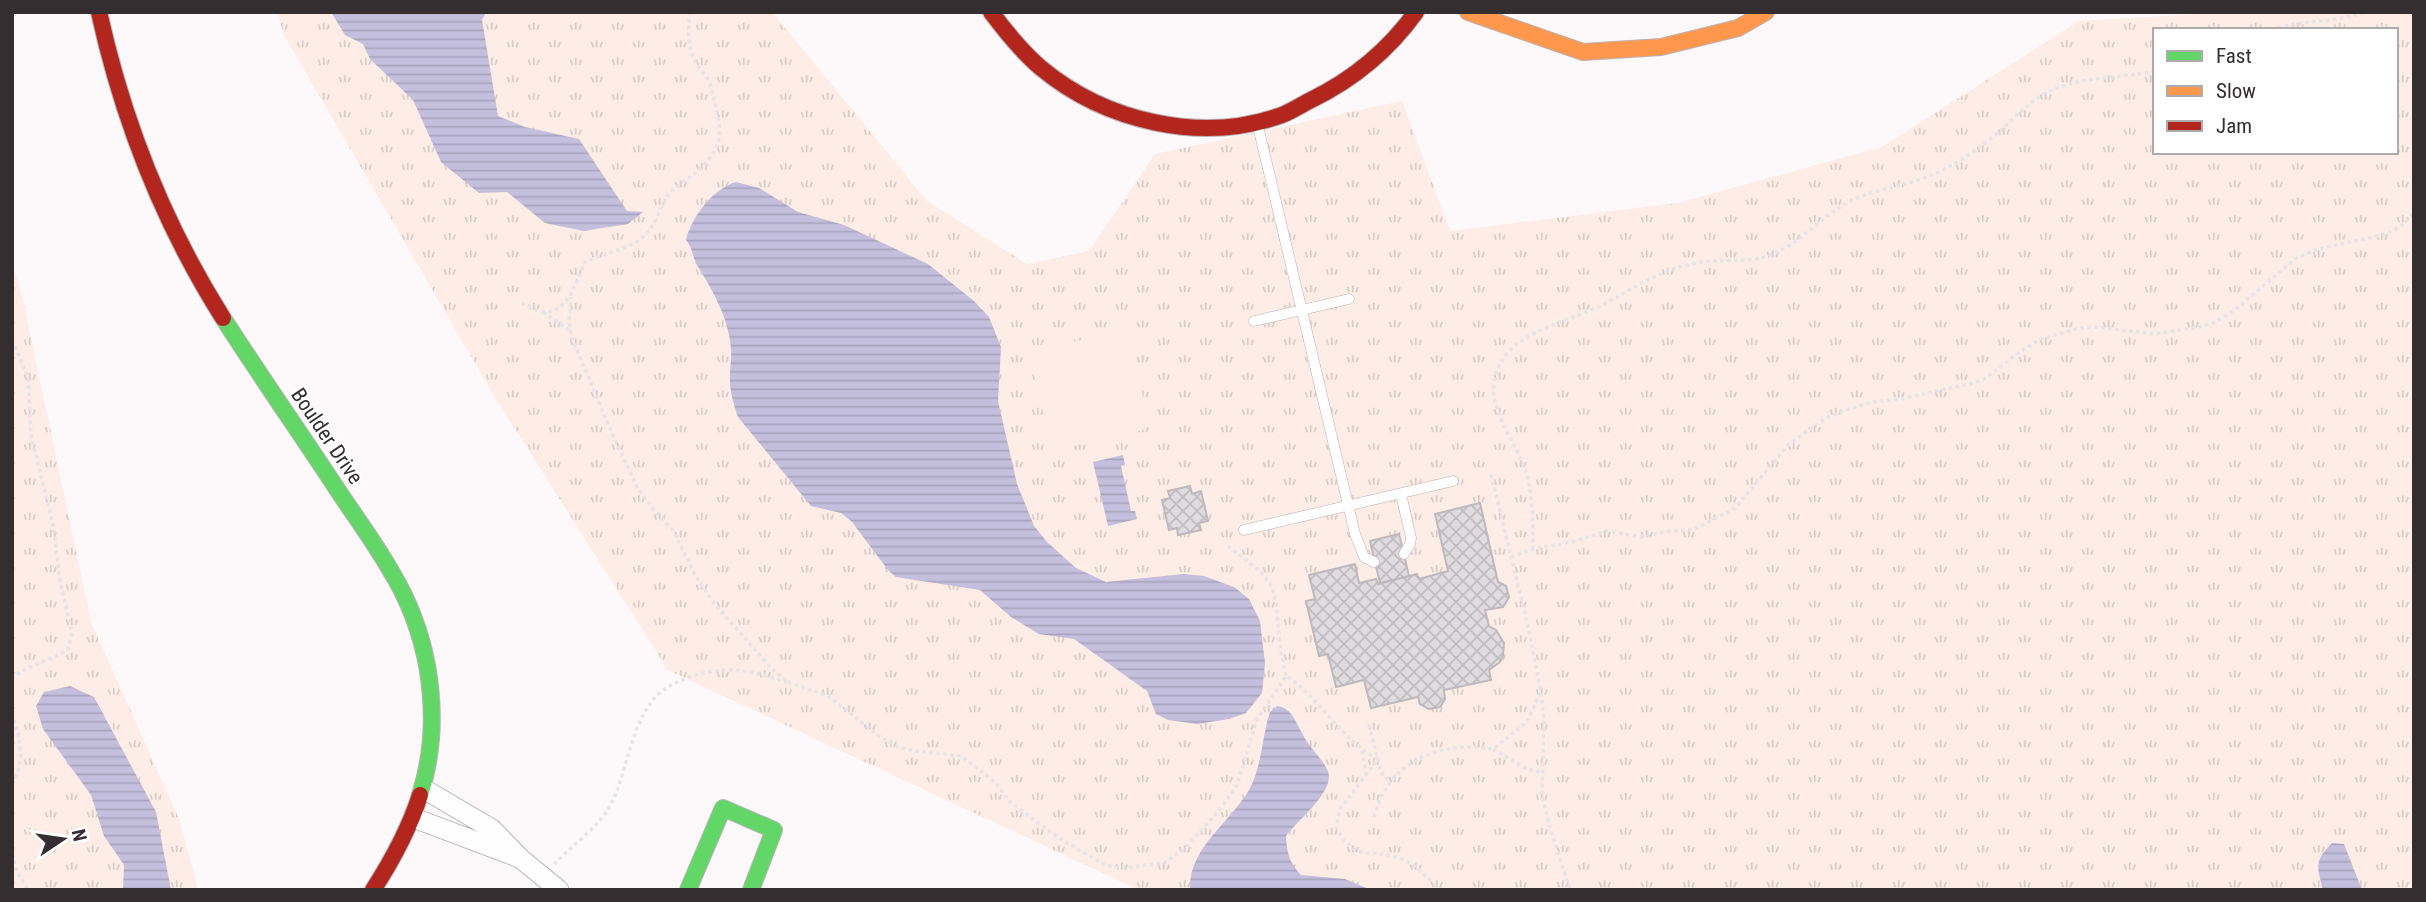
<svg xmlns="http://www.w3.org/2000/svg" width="2426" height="902" viewBox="0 0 2426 902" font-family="'Roboto Condensed',sans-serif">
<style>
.grass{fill:url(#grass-tufts);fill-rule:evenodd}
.garden{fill:#fdede6}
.water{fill:url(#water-rules)}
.building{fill:url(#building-cross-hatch);stroke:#beb9bc;stroke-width:2}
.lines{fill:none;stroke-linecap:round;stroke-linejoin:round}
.lane-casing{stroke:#b8b3b5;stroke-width:11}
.street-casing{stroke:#b8b3b5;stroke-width:21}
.fast-casing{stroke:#b8b3b5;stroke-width:18}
.slow-casing{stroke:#b8b3b5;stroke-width:18}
.jam-casing{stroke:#b8b3b5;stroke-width:18}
.path{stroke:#e6e4e5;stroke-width:3.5;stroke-dasharray:3.5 3.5;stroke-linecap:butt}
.lane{stroke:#fffefe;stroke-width:10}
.street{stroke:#fffefe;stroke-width:19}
.fast{stroke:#63d668;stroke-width:16}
.slow{stroke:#ff974d;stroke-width:16}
.jam{stroke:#b3261e;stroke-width:16}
.labels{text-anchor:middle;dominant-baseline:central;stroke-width:5;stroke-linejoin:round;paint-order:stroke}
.street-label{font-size:21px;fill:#352e31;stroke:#fff}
</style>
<defs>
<pattern id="grass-tufts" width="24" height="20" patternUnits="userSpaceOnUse" patternTransform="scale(1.75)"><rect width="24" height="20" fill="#fdede6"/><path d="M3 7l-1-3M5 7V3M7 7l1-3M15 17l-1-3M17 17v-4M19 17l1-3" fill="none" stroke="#d9ccc6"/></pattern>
<pattern id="water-rules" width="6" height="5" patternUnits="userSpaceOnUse" patternTransform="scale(1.75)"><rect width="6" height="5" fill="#c4bfdc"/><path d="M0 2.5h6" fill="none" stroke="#a9a4bd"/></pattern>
<pattern id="building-cross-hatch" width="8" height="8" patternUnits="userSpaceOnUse" patternTransform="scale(1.75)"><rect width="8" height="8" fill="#e0dbdf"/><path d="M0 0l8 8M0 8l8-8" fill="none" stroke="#c1bcc0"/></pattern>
</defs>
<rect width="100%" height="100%" fill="#fdf8fa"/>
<g class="grass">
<path d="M277,12H772L927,201L1027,264L1089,251L1155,154L1402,101L1450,231L1678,203L1882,147L2079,21L2235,12H2414V890H1139L668,670L493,394L284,35ZM2155,30H2396V152H2155Z"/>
<polygon points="12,262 23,300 91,622 180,821 198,890 12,890"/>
</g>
<polygon class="garden" points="1119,331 1129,337 1148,419 1143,430 1060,449 1051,444 1031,360 1036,351"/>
<g class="water">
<polygon points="331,12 486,12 482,20 498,116 525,127 579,139 627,211 643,212 628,224 584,231 545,223 507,192 479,193 441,162 413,100 370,59 363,44 345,35"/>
<path d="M736,182L759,188L798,212L844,225L928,264L974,301L989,317L1001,347L998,401L1017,484L1034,526L1047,542L1076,568L1106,582L1183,574L1204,576L1234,587L1249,599L1260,621L1265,663L1262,693L1246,713L1229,719L1197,724L1168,720L1156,714L1147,691L1074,639L1039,634L1011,617L980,590L896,577L888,570L852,522L841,513L811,506L738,417C733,403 729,388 730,373C730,366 732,359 731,351C730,320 713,291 697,265C692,256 693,248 686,240C692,216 713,189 736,182Z"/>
<polygon points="1123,455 1125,465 1121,466 1131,511 1135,511 1137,519 1108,526 1093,462"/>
<polygon points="70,686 94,697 156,812 171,890 123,890 124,865 104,836 91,795 43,729 36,706 44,692"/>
<path d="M1277,706C1292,708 1295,721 1302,733C1308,746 1320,756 1327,769C1338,790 1298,819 1286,836C1287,853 1289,862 1301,875L1345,879L1371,890H1190C1188,848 1230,823 1249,790C1262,767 1262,736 1270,712Z"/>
<path d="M2332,843L2344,844L2362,890H2323C2317,866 2314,861 2332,843Z"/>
</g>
<g class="building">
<polygon points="1190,486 1192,494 1201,491 1208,521 1199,523 1201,530 1178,535 1177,528 1169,530 1162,500 1170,498 1168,491"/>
<polygon points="1480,503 1498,582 1506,586 1509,597 1503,607 1485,610 1489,626 1496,630 1504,643 1503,656 1500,662 1489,670 1491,680 1444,690 1445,699 1440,707 1429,709 1420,704 1418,697 1371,708 1364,680 1336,687 1328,654 1319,656 1306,601 1315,599 1309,575 1355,564 1359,583 1376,579 1378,584 1417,574 1419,579 1448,571 1435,514"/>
<polygon points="1399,534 1409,576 1380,583 1370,541"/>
</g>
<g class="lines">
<g class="lane-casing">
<g id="lane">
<polyline points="1257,122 1355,534 1364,557 1374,562"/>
<polyline points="1254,321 1349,299"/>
<polyline points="1401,494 1411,538 1410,544 1404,554"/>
<polyline points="1244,530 1453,481"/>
</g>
</g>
<g class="street-casing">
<g id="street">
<polyline points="414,818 520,858 492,829 424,789"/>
<polyline points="520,858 559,890"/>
</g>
</g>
<g class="fast-casing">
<g id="fast">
<path d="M223,318C259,374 298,430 335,486C358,521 384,555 403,593C433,654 441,729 420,795"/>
<polyline points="688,890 723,808 774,830 751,890"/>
</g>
</g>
<g class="slow-casing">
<polyline id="slow" points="1468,12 1583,52 1661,47 1738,28 1766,12"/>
</g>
<g class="jam-casing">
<g id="jam">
<path d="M99,12C123,121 163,223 223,318"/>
<path d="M991,12C1006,32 1022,52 1041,68C1106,122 1202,144 1282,115C1292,111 1301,105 1311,100C1354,79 1388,51 1416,12"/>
<path d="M373,890C393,859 409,830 420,795"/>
</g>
</g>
<g class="path">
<path d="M2271,30C2301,19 2333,24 2364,12"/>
<path d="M522,303C528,306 537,311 543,312C570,312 576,281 585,262C605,252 633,250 648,232C658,219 661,205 669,194C675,187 686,180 694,174C730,144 720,127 711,87C709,78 702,72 697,65C687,48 688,30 690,12"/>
<polyline points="543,312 569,330"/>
<path d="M12,340L28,377L31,435L53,524L60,581L72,633L68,649C51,661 28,665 12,678"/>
<polyline points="1228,546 1261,572 1272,587 1276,603 1280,646 1286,676"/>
<path d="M1533,549C1533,525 1533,498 1527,475C1518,442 1483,408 1497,371C1513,328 1571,323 1606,303C1637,286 1666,267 1703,262C1725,259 1750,263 1771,255C1799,244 1819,219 1845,204C1875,187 1910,187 1940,171C1959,162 1977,150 1993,137C2011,122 2026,104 2046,93C2080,75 2119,79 2155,71"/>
<polyline points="1511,557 1533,549 1572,542 1606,531 1642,537 1664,532 1695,529 1735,508 1789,444 1826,418 1845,410 1874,402 1900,399 1974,383 1986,378 2021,351 2041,339 2080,328 2096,327 2154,334 2200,327 2215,322 2236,309 2295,259 2314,250 2387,234 2403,224 2414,213"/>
<path d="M788,682L828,696L879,736L898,747L914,751L961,756L995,782L1010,802L1059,838L1105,865L1121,868L1164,863L1183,850L1219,811L1237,785L1257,719L1286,676C1321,698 1341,741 1378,759L1340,809L1336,828C1359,863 1364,848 1396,857C1414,862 1427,877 1440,890"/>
<polyline points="1541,693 1544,719 1542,795 1550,828 1570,890"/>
<path d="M12,713C20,738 26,761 12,785"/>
<polyline points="1369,725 1381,772 1391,783"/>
<polyline points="1493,749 1525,768 1543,773"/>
<polyline points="1362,751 1366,773"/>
<path d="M1374,817C1377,809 1379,799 1384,792C1406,753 1453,742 1493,749L1526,723L1541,692L1528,627L1491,474"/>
<polyline points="12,854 17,872 28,890"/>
<path d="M554,864C569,849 597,827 607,811C621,788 624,764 633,740C637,727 643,713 652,701C666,682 701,671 725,670C746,669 768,677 788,682L772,669L714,603L695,575L673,530L652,508L637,487L607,422L572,338L569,320L571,297"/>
</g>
<use href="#lane" class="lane"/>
<use href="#street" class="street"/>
<use href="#fast" class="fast"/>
<use href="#slow" class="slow"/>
<use href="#jam" class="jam"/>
</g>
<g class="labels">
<g class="street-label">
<text transform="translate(327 436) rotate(56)">Boulder Drive</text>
</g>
</g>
<rect width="2426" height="902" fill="none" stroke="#352e31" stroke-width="28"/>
<rect x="2153" y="28" width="245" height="126" fill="#ffffff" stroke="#aeabad" stroke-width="2"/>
<rect x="2167" y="51" width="35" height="10" fill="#63d668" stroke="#aeabad" stroke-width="2"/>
<text x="2216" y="63" font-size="21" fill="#352e31">Fast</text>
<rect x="2167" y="86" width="35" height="10" fill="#ff974d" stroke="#aeabad" stroke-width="2"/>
<text x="2216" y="98" font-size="21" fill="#352e31">Slow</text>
<rect x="2167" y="121" width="35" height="10" fill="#b3261e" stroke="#aeabad" stroke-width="2"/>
<text x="2216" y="133" font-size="21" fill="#352e31">Jam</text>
<g transform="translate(63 839) rotate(77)" stroke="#ffffff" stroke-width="5" paint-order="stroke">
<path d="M0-5L12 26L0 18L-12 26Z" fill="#352e31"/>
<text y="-10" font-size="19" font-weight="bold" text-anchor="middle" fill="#352e31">N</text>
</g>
</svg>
